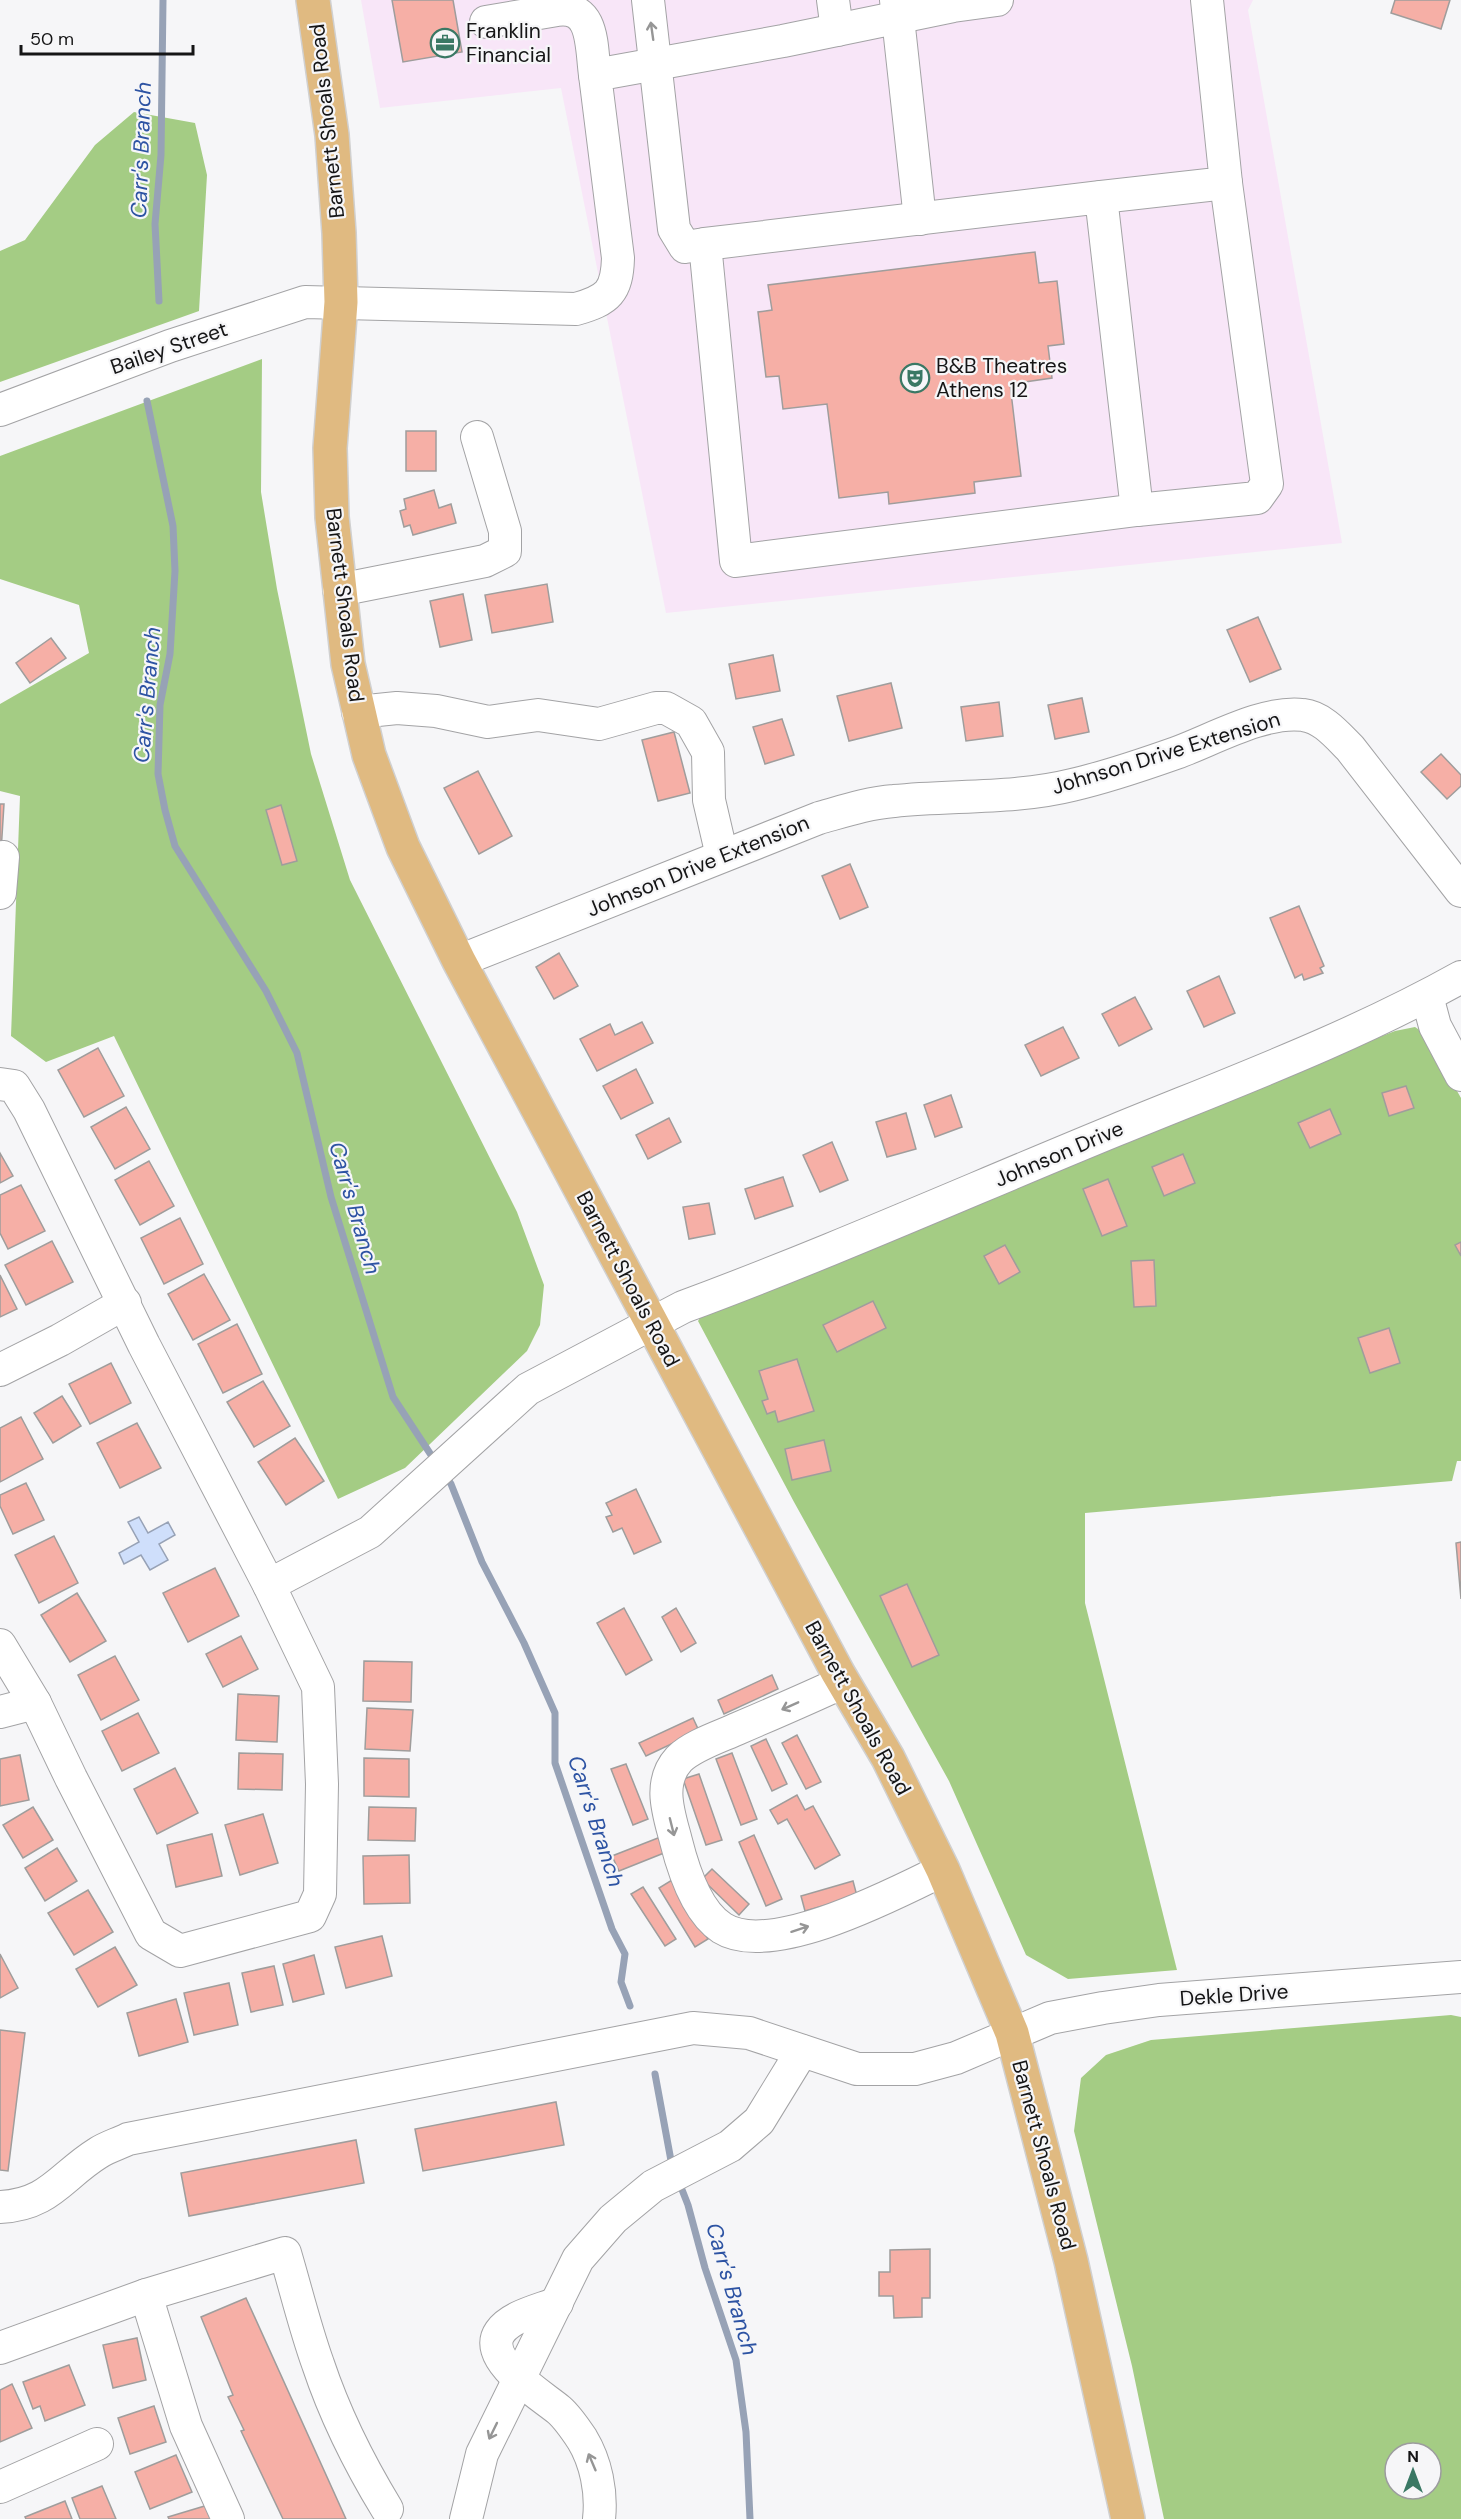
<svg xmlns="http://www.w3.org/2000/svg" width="1461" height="2519" viewBox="0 0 1461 2519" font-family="'DM Sans',sans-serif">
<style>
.commercial{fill:#f8e6f8}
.forest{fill:#a4cc84;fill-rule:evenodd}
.water{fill:#cfdffb;stroke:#97a2b6;stroke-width:1.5}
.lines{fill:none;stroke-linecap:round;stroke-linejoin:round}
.stream{stroke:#97a2b6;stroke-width:7}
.building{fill:#f6afa6;stroke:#9f9d9c;stroke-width:1.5}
.minor-casing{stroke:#a3a3a5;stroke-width:34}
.major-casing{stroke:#d0d0d0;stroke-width:36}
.minor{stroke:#fff;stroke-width:32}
.major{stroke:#e0ba81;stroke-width:33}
.oneway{stroke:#969696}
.labels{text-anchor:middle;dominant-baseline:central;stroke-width:4.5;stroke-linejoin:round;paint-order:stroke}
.poi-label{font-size:21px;fill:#151516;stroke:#f6f6f8;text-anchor:start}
.street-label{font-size:21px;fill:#151516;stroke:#f6f6f8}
.water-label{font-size:22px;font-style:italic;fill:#2d53a3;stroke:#f6f6f8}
</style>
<rect width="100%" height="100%" fill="#f6f6f8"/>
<polygon class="commercial" points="361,0 1253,0 1248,10 1342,543 666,613 561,88 380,108"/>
<g class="forest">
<polygon points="134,112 195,123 207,175 199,311 0,382 0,251 25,240 95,145"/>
<polygon points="262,359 261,492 277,589 311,754 350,880 517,1212 544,1285 540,1325 527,1351 405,1468 338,1499 114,1036 46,1062 11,1036 20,796 0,791 0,704 89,653 79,605 0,579 0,456"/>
<polygon points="1415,1027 1424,1033 1461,1098 1461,1461 1457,1461 1452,1481 1085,1513 1085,1603 1177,1970 1068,1979 1026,1955 949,1781 794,1502 698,1321 704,1312 1137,1131 1395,1031"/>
<path d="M1451,2015L1461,2017V2519H1164L1132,2366L1074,2131L1081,2078L1106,2055L1151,2040ZM1395,2453H1431V2489H1395Z"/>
</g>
<polygon class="water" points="139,1517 148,1533 168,1522 175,1535 159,1544 168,1560 150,1570 141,1555 124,1564 119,1553 139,1542 128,1522"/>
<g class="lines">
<g class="stream">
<polyline points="159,301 155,224 161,155 163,0"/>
<polyline points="147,401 173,526 175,571 170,654 160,705 158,774 165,810 175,846 266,991 297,1053 331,1197 393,1397 435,1461"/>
<polyline points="445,1475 451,1484 482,1562 524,1643 555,1713 555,1763 612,1929 625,1954 621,1982 630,2006"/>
<polyline points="655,2074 672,2166"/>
<polyline points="679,2182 688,2205 705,2268 736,2360 746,2432 750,2519"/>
</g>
</g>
<g class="building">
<polygon points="392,0 453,0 462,52 403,62"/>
<polygon points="1395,0 1450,0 1441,29 1391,13"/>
<polygon points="1035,252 1039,283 1057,281 1064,344 1048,346 1052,378 1010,384 1021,476 974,482 975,493 889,504 888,492 839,498 827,404 783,409 779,376 766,377 758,312 772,310 768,285"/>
<rect x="406" y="431" width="30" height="40"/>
<polygon points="434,490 439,508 451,504 456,523 413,535 410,525 404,527 400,511 406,509 404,499"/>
<polygon points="547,584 553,622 492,633 485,595"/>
<polygon points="463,594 472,640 440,647 430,601"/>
<polygon points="1258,617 1281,669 1250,682 1227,630"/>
<polygon points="51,638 66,658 30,683 16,663"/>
<polygon points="773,655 780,691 736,699 729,664"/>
<polygon points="891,683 902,728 849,741 837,696"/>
<polygon points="1082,698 1089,732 1055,739 1048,705"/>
<polygon points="999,702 1003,736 966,741 961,707"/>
<polygon points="782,719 794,755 765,764 753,727"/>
<polygon points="674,732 690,793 658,801 642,740"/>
<polygon points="1441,754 1461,775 1461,786 1447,799 1421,772"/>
<polygon points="478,771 512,836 479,854 444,788"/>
<polygon points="0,804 4,804 1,852 0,852"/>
<polygon points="281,805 297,861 282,865 266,810"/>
<polygon points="850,864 868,907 840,919 822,876"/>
<polygon points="1299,906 1324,966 1320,968 1323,973 1304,980 1302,974 1295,978 1270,918"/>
<polygon points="559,953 578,986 554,999 536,967"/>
<polygon points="1219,976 1235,1013 1204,1027 1187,991"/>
<polygon points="1135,997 1152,1029 1119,1046 1102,1014"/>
<polygon points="642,1022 653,1043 597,1071 580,1039 610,1024 615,1035"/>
<polygon points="1063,1027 1079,1058 1041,1076 1025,1045"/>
<polygon points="98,1048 124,1096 84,1117 58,1070"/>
<polygon points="636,1069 653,1103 621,1119 603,1086"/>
<polygon points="1406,1086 1414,1108 1389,1116 1382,1093"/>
<polygon points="951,1095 962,1127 935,1137 924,1105"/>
<polygon points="126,1107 150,1149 115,1169 91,1127"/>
<polygon points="1330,1109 1341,1134 1310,1148 1298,1123"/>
<polygon points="906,1113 916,1149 887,1157 876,1122"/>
<polygon points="669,1118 681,1142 648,1159 636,1135"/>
<polygon points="832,1142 848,1180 820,1192 803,1155"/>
<polygon points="0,1153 13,1176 0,1183"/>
<polygon points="1183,1154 1195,1183 1164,1196 1152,1167"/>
<polygon points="149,1161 174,1206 140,1225 115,1180"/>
<polygon points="783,1177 793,1206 755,1219 745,1189"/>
<polygon points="1108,1179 1127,1226 1102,1236 1083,1189"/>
<polygon points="21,1185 45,1231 8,1249 0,1233 0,1195"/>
<polygon points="709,1203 715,1234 689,1239 683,1207"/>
<polygon points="180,1218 203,1264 164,1284 141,1238"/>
<polygon points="52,1241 73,1282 26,1305 5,1265"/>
<polygon points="1461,1242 1461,1256 1455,1245"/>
<polygon points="1005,1245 1020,1272 999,1284 984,1256"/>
<polygon points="1154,1260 1156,1306 1134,1307 1131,1261"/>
<polygon points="204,1274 230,1320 193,1340 168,1294"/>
<polygon points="0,1275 17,1309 0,1317"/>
<polygon points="873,1301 886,1328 837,1352 823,1325"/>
<polygon points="237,1324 262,1374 223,1393 198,1344"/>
<polygon points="1389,1328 1400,1363 1370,1373 1358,1338"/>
<polygon points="797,1359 814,1411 778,1422 775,1411 767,1414 762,1401 768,1399 759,1371"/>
<polygon points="111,1363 131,1403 90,1424 69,1384"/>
<polygon points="263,1381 290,1426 254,1447 227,1402"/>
<polygon points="62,1396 81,1426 53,1443 34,1413"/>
<polygon points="21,1417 43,1459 0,1482 0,1428"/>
<polygon points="137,1423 161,1468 120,1488 97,1443"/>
<polygon points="295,1438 324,1481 286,1505 258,1462"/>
<polygon points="824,1440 831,1471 792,1480 785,1449"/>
<polygon points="26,1483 44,1520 13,1534 0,1506 0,1495"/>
<polygon points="636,1489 661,1542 634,1554 622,1528 613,1532 606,1517 612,1515 606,1503"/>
<polygon points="54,1536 78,1583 39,1603 15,1555"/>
<polygon points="1461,1542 1461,1599 1456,1543"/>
<polygon points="215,1568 239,1616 188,1642 163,1593"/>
<polygon points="907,1584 939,1655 912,1667 880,1596"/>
<polygon points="77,1593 106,1641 70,1662 41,1615"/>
<polygon points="624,1608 652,1660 626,1675 597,1623"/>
<polygon points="676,1608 696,1643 681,1652 662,1617"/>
<polygon points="241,1636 258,1669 223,1687 206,1654"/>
<polygon points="115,1656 139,1700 101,1720 78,1675"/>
<polygon points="364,1661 412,1662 411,1702 363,1701"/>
<polygon points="772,1675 778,1689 724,1714 718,1700"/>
<polygon points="238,1694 279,1696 277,1742 236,1740"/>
<polygon points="367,1708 413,1710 410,1751 365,1749"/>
<polygon points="138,1713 159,1753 122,1771 102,1731"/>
<polygon points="693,1718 699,1731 646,1756 639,1743"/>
<polygon points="797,1735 821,1782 806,1789 782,1743"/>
<polygon points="766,1739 787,1784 772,1791 751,1746"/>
<polygon points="239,1753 283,1754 282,1790 238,1789"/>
<polygon points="732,1753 757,1819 741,1825 716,1759"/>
<polygon points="20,1755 29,1800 0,1806 0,1759"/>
<polygon points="364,1758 409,1759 409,1797 364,1796"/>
<polygon points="626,1764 648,1819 633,1825 611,1769"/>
<polygon points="175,1768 198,1813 157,1834 134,1789"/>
<polygon points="699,1774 722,1840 706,1845 683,1779"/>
<polygon points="797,1795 805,1810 813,1806 840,1855 815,1869 787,1819 778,1824 770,1810"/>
<polygon points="33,1807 53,1840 23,1858 3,1825"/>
<polygon points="369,1807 416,1808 415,1841 368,1840"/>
<polygon points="263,1814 278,1863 240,1875 225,1825"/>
<polygon points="212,1834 222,1876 176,1887 167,1845"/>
<polygon points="754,1835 782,1899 766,1906 739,1842"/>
<polygon points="663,1836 669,1851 619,1871 612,1856"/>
<polygon points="57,1848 77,1881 45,1901 25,1868"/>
<polygon points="409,1855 410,1903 364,1904 363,1856"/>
<polygon points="712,1869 749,1904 739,1915 702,1879"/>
<polygon points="672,1880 708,1939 695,1947 659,1888"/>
<polygon points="853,1881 857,1896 805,1911 801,1896"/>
<polygon points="643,1887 676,1939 665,1946 631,1894"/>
<polygon points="88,1890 113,1932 74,1955 48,1913"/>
<polygon points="382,1936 392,1976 346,1988 335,1947"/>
<polygon points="115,1947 137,1985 98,2007 76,1969"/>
<polygon points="0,1954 18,1988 0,1998"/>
<polygon points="314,1955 324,1994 293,2002 283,1964"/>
<polygon points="274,1966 283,2005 251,2012 242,1973"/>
<polygon points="229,1983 238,2025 194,2035 184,1993"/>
<polygon points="176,1999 188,2042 139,2056 127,2013"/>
<polygon points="0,2030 25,2033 8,2171 0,2170"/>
<polygon points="556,2102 564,2145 423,2171 415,2129"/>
<polygon points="356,2140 364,2183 189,2216 181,2173"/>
<polygon points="930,2249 930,2298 922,2298 922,2317 894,2318 893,2296 879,2296 879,2272 890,2272 890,2250"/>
<polygon points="246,2298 346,2519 283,2519 241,2431 244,2430 228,2397 233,2395 201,2317"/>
<polygon points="137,2338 146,2380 113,2388 103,2345"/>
<polygon points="69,2365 85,2405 45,2421 40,2406 33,2409 23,2382"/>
<polygon points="12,2384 32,2428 0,2442 0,2390"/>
<polygon points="154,2406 166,2442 130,2454 118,2418"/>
<polygon points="176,2455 192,2492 150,2509 135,2472"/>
<polygon points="102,2486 116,2519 80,2519 72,2498"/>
<polygon points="65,2501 72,2519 26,2519 25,2517"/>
<polygon points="208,2505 212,2519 169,2519 168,2517"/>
</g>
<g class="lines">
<g class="minor-casing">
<g id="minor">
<polyline points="648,0 674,229 685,247 705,244"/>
<polyline points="833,0 837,30"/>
<polyline points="896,0 920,219"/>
<path d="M486,22L557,10C595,5 591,47 595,75"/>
<polygon points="1101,197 1137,510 736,561 705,244"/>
<polyline points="1101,197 1226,183 1207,0"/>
<path d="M0,410L170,346L305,302L576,309C608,300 617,292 618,258L595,75L783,41L953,6L997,0"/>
<polyline points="1137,510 1257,498 1267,484 1226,183"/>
<polyline points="339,590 485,561 505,551 505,531 477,437"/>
<polyline points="358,712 397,708 436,711 488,722 538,715 599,724 656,708 666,708 691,722 708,752 709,800 722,856"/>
<polyline points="0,893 3,857"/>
<path d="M459,961L819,818C844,811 868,803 894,801C952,795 1016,799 1072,785C1107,777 1142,765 1176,753C1212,740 1264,710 1303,715C1322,717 1337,735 1350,748L1461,891"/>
<polyline points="1427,996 1435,1026 1461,1075"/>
<polyline points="0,1084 14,1086 29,1110 144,1345 269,1585 318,1687 322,1784 320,1894 310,1916 180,1951 151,1934 71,1778 35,1703 0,1645"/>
<polyline points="0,1370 60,1340 125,1303"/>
<path d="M269,1585L370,1532L528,1389L683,1307C829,1253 972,1189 1116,1130C1233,1082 1350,1039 1461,977"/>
<path d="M843,1682C809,1698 774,1713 739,1728C722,1736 693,1745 679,1759C657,1783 669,1814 676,1841C683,1869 696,1911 722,1928C771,1959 896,1893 943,1870"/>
<polyline points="0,1712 35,1703"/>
<path d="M0,2207C49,2205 61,2176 98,2153C107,2147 118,2144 128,2139L693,2028L749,2033L857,2069H915L956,2058L1050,2018L1103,2008L1159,2000L1461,1977"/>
<polyline points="146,2295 186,2426 228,2519"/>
<path d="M557,2303C540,2310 511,2316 500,2332C481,2359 541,2395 559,2410C567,2417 576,2430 582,2439C596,2462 602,2492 599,2519"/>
<path d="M0,2348L146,2295L285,2253C296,2290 305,2328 318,2364C335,2415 359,2463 387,2509"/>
<polyline points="0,2487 97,2444"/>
<polyline points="466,2519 482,2454 578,2259 613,2219 653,2186 730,2146 759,2121 802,2051"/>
</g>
</g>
<g class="major-casing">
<polyline id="major" points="313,0 332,135 339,233 341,302 330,448 332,517 348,664 369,755 403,847 459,961 838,1673 888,1758 943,1870 1012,2033 1071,2261 1128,2519"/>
</g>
<use href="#minor" class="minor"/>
<use href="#major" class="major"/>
</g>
<defs><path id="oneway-shaft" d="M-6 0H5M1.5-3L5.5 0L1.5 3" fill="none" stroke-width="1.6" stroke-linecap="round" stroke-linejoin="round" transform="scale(1.5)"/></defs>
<g class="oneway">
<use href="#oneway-shaft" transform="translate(652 31) rotate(-98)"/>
<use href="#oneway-shaft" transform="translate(790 1706) rotate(156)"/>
<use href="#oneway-shaft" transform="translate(672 1827) rotate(76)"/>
<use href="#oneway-shaft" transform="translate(800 1929) rotate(-18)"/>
<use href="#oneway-shaft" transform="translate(493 2431) rotate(116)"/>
<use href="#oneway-shaft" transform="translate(592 2462) rotate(-113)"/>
</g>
<defs>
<g id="office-ring" transform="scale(1.5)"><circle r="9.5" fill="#f6f6f8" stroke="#3a7864" stroke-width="1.5"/><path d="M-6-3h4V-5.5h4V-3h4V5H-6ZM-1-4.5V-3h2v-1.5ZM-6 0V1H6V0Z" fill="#3a7864"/></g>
<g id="theatre-ring" transform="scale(1.5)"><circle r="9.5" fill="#f6f6f8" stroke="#3a7864" stroke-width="1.5"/><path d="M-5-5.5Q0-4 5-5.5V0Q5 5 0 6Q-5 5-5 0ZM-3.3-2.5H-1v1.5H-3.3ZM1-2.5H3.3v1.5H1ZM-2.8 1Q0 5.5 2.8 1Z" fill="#3a7864"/></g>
</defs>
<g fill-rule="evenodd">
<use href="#office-ring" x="445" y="43"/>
<use href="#theatre-ring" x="915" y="378"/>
</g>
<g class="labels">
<g class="poi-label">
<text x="466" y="31">Franklin<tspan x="466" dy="24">Financial</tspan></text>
<text x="936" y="366">B&amp;B Theatres<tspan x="936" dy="24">Athens 12</tspan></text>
</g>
<g class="street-label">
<text transform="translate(327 121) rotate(-96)">Barnett Shoals Road</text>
<text transform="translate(169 348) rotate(-19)">Bailey Street</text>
<text transform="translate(345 605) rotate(83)">Barnett Shoals Road</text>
<text transform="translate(1166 753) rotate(-17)">Johnson Drive Extension</text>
<text transform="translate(698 866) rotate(-22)">Johnson Drive Extension</text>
<text transform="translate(1059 1154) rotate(-23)">Johnson Drive</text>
<text transform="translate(628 1279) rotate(62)">Barnett Shoals Road</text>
<text transform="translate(858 1708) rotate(61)">Barnett Shoals Road</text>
<text transform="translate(1234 1995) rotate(-4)">Dekle Drive</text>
<text transform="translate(1044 2155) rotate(75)">Barnett Shoals Road</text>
</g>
<g class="water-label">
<text transform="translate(141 150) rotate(-88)">Carr's Branch</text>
<text transform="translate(147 695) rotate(-85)">Carr's Branch</text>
<text transform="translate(355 1208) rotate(74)">Carr's Branch</text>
<text transform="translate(596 1821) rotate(72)">Carr's Branch</text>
<text transform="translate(732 2289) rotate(74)">Carr's Branch</text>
</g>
</g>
<g transform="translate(1413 2471)"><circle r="28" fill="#f6f6f8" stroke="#9c9c9e" stroke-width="1.5"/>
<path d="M0-4.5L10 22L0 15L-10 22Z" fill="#3a7864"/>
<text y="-9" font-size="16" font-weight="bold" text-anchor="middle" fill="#151516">N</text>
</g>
<path d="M21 45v9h172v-9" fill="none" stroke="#151516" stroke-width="3"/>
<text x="30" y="45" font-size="18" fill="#151516" stroke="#f6f6f8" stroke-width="4.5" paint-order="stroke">50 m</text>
</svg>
